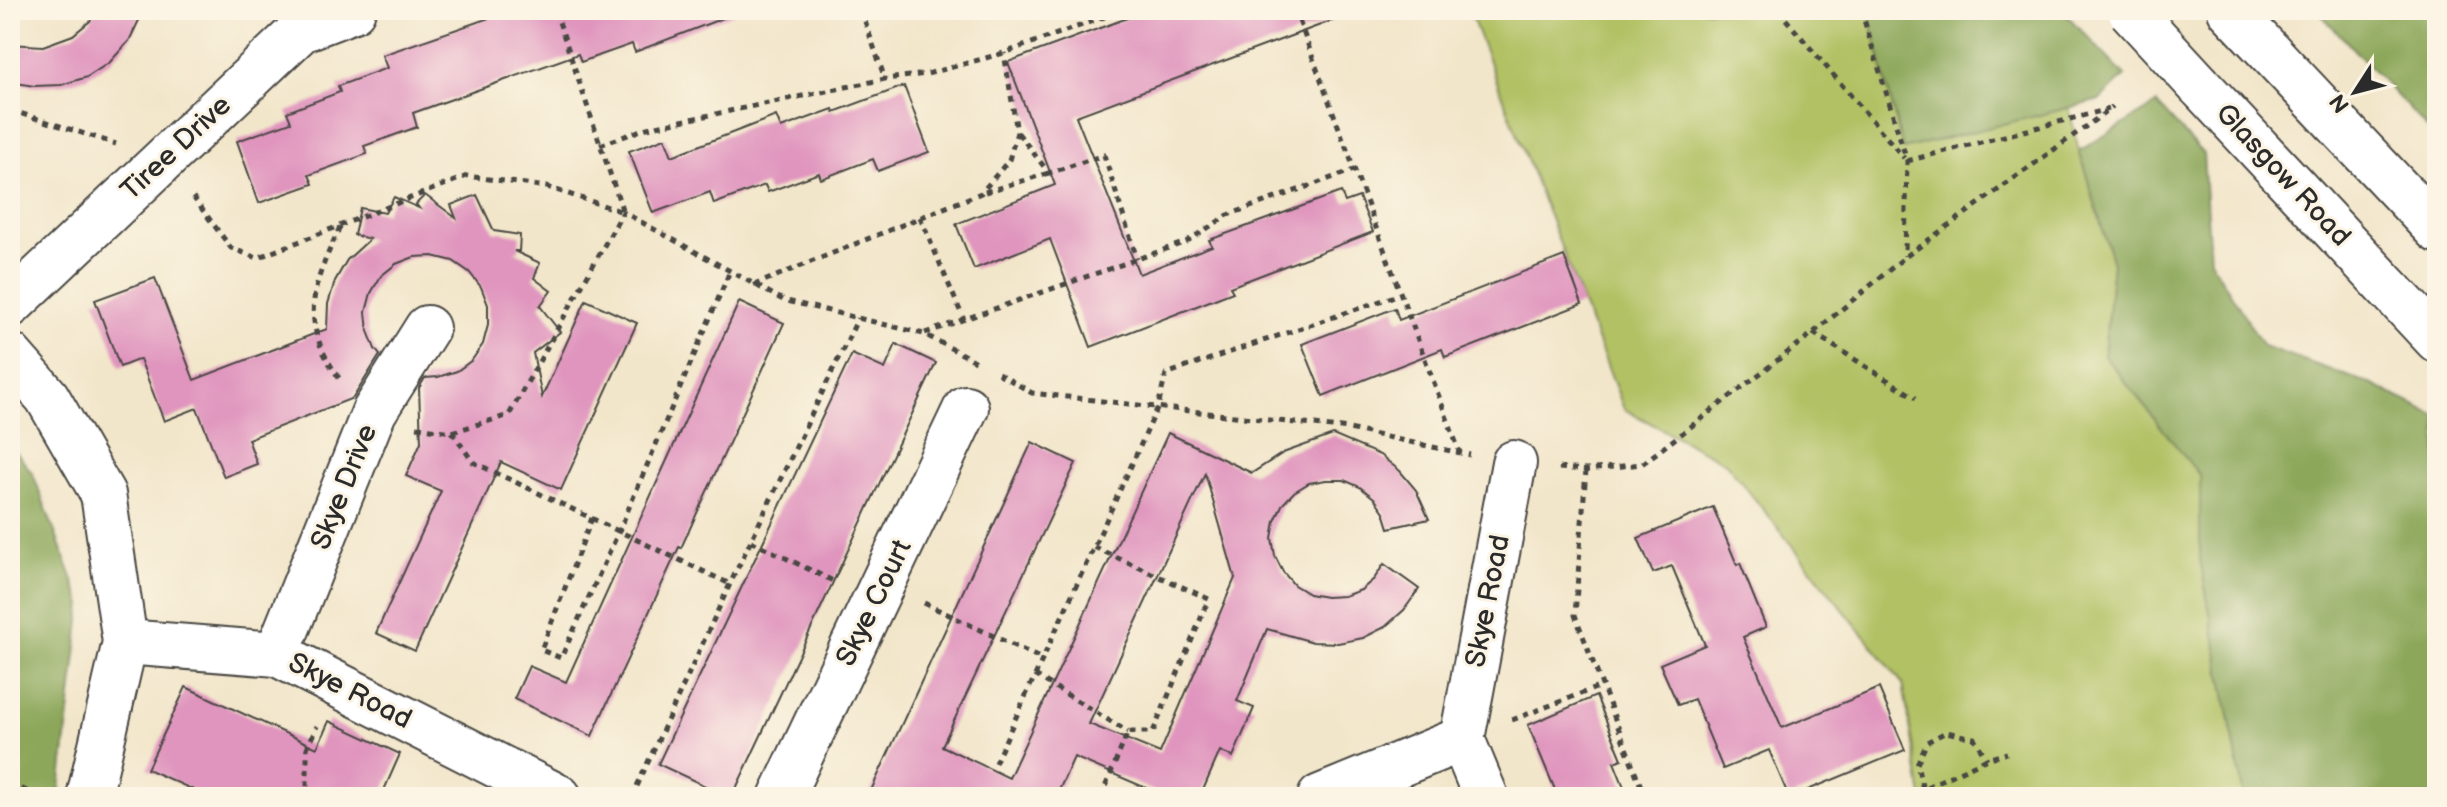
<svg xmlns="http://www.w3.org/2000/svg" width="2447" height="807" viewBox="0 0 2447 807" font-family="'Balsamiq Sans',sans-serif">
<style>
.green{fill:#b1c164;stroke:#6e7648;stroke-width:2}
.forest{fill:#8ca75a;stroke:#5c6942;stroke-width:2}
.building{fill:#e095be;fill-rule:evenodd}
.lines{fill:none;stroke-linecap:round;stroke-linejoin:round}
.minor-casing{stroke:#494743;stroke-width:48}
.primary-casing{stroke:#494743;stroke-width:48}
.path{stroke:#494743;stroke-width:5;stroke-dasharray:6 6;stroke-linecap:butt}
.minor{stroke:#fff;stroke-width:44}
.primary{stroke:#fff;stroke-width:44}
.primary-bridge-casing{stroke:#494743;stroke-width:48;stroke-linecap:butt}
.primary-bridge{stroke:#fff;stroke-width:44}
.labels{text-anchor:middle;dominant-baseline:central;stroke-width:6;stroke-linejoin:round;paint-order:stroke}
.street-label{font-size:28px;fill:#2b2b2b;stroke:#fcf5e5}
</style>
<rect width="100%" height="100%" fill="#fcf5e5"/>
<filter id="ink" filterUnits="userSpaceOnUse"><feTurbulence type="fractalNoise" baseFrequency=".0125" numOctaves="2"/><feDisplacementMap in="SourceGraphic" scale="16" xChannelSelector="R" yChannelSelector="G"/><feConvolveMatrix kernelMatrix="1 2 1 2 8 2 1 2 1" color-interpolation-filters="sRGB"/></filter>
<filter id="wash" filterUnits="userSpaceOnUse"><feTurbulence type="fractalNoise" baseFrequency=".006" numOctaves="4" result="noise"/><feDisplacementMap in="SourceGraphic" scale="32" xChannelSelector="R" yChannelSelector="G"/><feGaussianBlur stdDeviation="1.8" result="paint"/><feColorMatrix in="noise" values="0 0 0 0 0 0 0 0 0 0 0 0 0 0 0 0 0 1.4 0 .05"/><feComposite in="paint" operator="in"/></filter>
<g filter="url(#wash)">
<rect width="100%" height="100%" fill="#f2e6ca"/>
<polygon class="green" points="1469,10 1868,10 1903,149 2069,107 2079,151 2113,263 2104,355 2200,476 2200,559 2244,797 1922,797 1903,684 1726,463 1624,409"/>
<g class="forest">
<polygon points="1868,10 2062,10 2125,76 2100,100 1903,149"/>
<polygon points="2317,10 2437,10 2437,139"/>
<polygon points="2157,104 2203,154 2210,260 2263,346 2373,385 2437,416 2437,797 2244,797 2200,559 2200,476 2104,355 2113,263 2079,151"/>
<polygon points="10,444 33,474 82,604 59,797 10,797"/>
</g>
<g id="blocks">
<g class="building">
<polygon points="97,10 144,10 129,41 110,62 87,77 61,85 34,86 10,82 10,44 43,46 73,35 90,21"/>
<polygon points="512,10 736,10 736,13 635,52 632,44 581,62 578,54 413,113 417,127 364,146 367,154 309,175 313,184 259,203 237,141 291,122 287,112 340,92 338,86 387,68 382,55"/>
<polygon points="1149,10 1349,10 1350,14 1076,116 1139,274 1212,246 1209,240 1341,192 1345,202 1359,197 1373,232 1230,287 1233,292 1091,347 1050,239 974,269 956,224 1055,185 1008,62"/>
<polygon points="904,86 929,152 878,171 873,159 821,179 819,173 768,192 765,185 714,204 710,192 653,213 629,151 665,138 672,156 776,116 781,128 833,109 834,112"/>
<polygon points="425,195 456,218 451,205 477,195 494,231 520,235 519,251 514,251 540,263 534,278 551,291 540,306 560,332 533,353 542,397 586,300 637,323 561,490 501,462 415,651 376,633 441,491 406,476 421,442 419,388 425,378 438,377 457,371 472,360 483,344 488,325 488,305 481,287 469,272 453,261 433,256 414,257 396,264 381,276 371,293 366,312 368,331 375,349 380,355 353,398 248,439 257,464 224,477 197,408 164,421 140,359 120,367 95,300 155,278 194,380 327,329 328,304 335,281 347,260 370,239 354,235 360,208 385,213 394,197 419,208 416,204"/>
<polygon points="1564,256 1582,304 1445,357 1442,349 1323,396 1302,344 1395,308 1399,320"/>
<polygon points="739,302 784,323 681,548 679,547 592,736 514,699 529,666 566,682"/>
<polygon points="896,344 936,363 732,797 729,797 658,764 852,354 885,369"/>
<path d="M1168,433L1252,473L1283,453L1333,435L1380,455L1400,471L1416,490L1429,519L1389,528L1384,512L1374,498L1360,487L1344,480H1326L1309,483L1294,492L1282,505L1275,521L1272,538L1275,556L1283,572L1294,585L1309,594L1326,597L1344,596L1361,590L1374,579L1384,564L1419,589L1404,610L1385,627L1363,638L1338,643L1313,642L1267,629L1237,701L1254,708L1233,757L1220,751L1200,797H1167L1074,757L1056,797H868L1032,442L1076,463L942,746L1009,778ZM1205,473L1235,578L1160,753L1089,724Z"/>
<polygon points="1713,507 1737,565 1740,563 1766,627 1743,637 1782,728 1879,688 1905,750 1791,797 1789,797 1769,750 1723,769 1694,699 1678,705 1660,664 1705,645 1672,566 1653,573 1638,538"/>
<polygon points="186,687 317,748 329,721 400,754 381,797 209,797 147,769"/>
<polygon points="1596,696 1622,759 1614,762 1628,797 1558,797 1528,725"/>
</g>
</g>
</g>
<g filter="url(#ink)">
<use href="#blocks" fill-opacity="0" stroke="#494743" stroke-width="2"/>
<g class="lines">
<g class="minor-casing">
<g id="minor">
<polyline points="10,305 301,30 353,10"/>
<polyline points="10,355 47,397 103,494 125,642 89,797"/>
<polyline points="125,642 277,654 559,797"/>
<polyline points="277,654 374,412 427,328"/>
<polyline points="781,797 966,408"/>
<polyline points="1320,797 1462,739"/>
<polyline points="1486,797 1462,739 1514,463"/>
</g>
</g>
<g class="primary-casing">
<g id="primary">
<polyline points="2230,10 2437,230"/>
<polyline points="2200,86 2437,340"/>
</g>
</g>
<g class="path">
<polyline points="861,10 885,79"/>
<polyline points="1295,10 1460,453"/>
<polyline points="1778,10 1904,158"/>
<polyline points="1861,10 1907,161 1905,256"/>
<polyline points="10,110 116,144"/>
<polyline points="1018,133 1049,173 1104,155 1137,259"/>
<polyline points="600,145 647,128 885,79 927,74 1004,53 1124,10"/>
<polyline points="1907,161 2109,109"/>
<polyline points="985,192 1049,173"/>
<polyline points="193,197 231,248 257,258 467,176 547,187 623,212 555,10"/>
<polyline points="920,217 964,320"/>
<polyline points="754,285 981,193 1009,160 1017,132 1004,53"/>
<polyline points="925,333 1186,242 1228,215 1354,170"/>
<polyline points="1813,333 1916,398"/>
<polyline points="998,373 1032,393 1349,429 1470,455"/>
<path d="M339,378C297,319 313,285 341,225"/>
<polyline points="417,427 452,432 509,415 623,212 783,300 924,334 975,361"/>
<polyline points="452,432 473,462 730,584"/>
<polyline points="1559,468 1586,470 1642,464 1813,333 1905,257 2113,107"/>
<polyline points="1586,470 1575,615 1645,797"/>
<polyline points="592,518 541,650 561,658 619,531 730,271"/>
<polyline points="751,541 833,581"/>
<polyline points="1094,547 1209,599 1153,732 1128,732 1101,797"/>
<polyline points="924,603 1042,659"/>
<polyline points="1035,675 1128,732"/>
<polyline points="1512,720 1601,686"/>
<polyline points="995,763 1158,407 1166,374 1401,294"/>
<polyline points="10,784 42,797"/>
<polyline points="302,797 307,787 307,748 317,726"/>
<polyline points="632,797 730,584 858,318"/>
<polyline points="1905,797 1987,759 2007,753"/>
<polyline points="1929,797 1923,789 1917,764 1927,742 1946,732 1974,738 1987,759"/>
</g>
<use href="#minor" class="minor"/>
<use href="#primary" class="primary"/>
<g class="primary-bridge-casing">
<polyline id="primary-bridge" points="2130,10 2200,86"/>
</g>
<use href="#primary-bridge" class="primary-bridge"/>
</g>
</g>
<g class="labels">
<g class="street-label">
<text transform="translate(176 148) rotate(-43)">Tiree Drive</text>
<text transform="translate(2283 175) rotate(47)">Glasgow Road</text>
<text transform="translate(344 487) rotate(-68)">Skye Drive</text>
<text transform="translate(1488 601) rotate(-79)">Skye Road</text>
<text transform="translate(874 603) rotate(-64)">Skye Court</text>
<text transform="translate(350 691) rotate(27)">Skye Road</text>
</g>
</g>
<rect width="2447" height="807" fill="none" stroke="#fcf5e5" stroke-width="40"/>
<g transform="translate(2355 92) rotate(234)" stroke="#fcf5e5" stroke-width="6" paint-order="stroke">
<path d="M0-6L14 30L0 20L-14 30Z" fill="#2b2b2b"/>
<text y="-12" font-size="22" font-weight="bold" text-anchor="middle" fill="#2b2b2b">N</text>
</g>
</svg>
